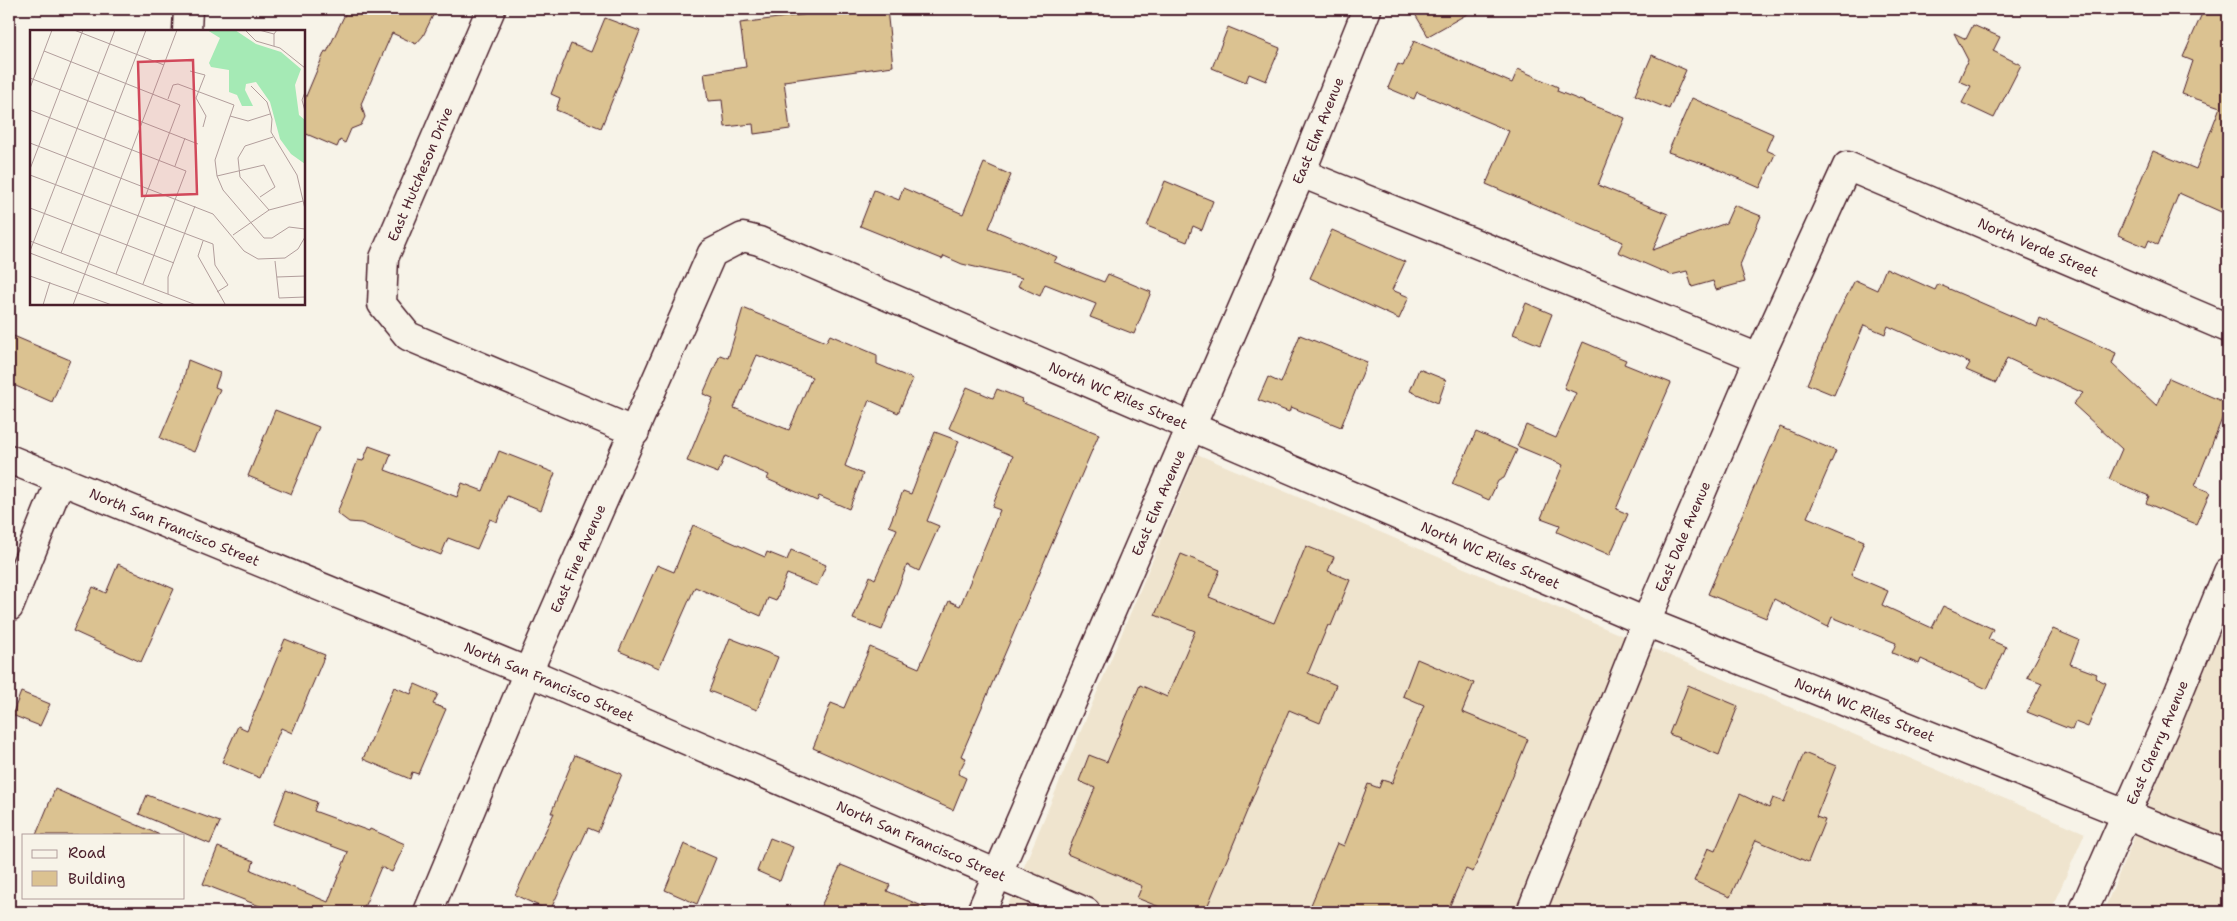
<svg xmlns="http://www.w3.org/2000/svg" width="2237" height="921" viewBox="0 0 2237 921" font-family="'Shantell Sans',sans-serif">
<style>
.built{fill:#efe4ce}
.building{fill:#dbc291;stroke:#4a1f2b;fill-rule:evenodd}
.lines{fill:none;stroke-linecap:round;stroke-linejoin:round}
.street-casing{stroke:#4a1f2b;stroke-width:31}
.secondary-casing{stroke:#4a1f2b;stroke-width:31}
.street{stroke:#f7f3e8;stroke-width:28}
.secondary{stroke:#f7f3e8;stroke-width:28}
.labels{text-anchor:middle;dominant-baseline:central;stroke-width:5;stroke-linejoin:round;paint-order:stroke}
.street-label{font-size:14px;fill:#4a1f2b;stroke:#f7f3e8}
.inset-road{fill:none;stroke:#b29e9c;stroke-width:1}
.view{fill:#d1495b;fill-opacity:0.15;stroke:#d1495b;stroke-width:2.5}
.inset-edge{fill:none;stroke:#4a1f2b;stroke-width:2.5}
</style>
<rect width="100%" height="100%" fill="#f7f3e8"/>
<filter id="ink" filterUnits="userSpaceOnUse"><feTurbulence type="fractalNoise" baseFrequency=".02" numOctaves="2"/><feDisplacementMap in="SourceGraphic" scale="10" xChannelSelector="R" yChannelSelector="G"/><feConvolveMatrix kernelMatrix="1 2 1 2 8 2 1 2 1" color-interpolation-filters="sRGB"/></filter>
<g filter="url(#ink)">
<g class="built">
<polygon points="1197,454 2085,833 2050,912 1005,912"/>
<polygon points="2228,614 2228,912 2103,912"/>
</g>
<g class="building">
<polygon points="339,9 436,9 423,36 416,44 392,33 361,104 365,117 361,125 351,129 345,143 340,140 337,147 304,133 304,101 325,51 327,52 346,12"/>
<polygon points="816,9 887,9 893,66 784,81 790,129 754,134 753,124 725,127 722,100 708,101 704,73 746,67 740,23 817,13"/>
<polygon points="1412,9 1476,9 1428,36"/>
<polygon points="2204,9 2228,9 2228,215 2179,193 2158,245 2149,240 2146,247 2118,235 2153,151 2196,169 2220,107 2182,94 2193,61 2183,57"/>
<polygon points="605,18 640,31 601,128 556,110 560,98 551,94 571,44 591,52"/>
<polygon points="1973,25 2000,37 1993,51 2021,65 1994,118 1962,103 1971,86 1959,81 1968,60 1954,33 1966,39"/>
<polygon points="1228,27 1280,48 1266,81 1249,74 1246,82 1212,68"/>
<polygon points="1414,41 1512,83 1518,69 1558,87 1557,91 1625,118 1598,185 1668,214 1653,250 1726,223 1734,205 1761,216 1740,265 1745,282 1716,290 1713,281 1692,287 1687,271 1671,275 1618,252 1623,242 1486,184 1509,131 1417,92 1414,99 1388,88 1398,64 1403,66"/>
<polygon points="1652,55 1686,70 1669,109 1635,95"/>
<polygon points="1692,98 1773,134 1766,150 1775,154 1760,188 1710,166 1668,152"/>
<polygon points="984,163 1011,175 989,228 1057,257 1054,262 1104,282 1108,274 1151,292 1134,334 1090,317 1096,304 1045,284 1040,296 1018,286 1022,278 962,264 944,256 942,259 860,226 874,190 899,200 903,188 963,214"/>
<polygon points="1165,181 1213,201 1202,230 1193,226 1187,242 1147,226"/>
<polygon points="1332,230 1405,262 1392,290 1409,297 1399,319 1310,278"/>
<polygon points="1886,268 1935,290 1938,284 2037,327 2040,319 2116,353 2112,364 2157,406 2169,378 2228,404 2195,486 2210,492 2196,524 2146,503 2149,496 2109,479 2122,449 2073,404 2083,393 2007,358 1996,383 1966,370 1970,363 1888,326 1885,334 1864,325 1834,395 1807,384 1836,317 1855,280 1877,290"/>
<polygon points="1526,303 1552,314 1540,345 1513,334"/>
<path d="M743,308L826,342L830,335L877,355V364L913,379L898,413L869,400L845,466L863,474L849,509L819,496L817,501L767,479L769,475L725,456L718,473L687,461L713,398L703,394L720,355L728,358ZM757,355L812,377L789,430L734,408Z"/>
<polygon points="9,334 70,360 52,402 9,383"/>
<polygon points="1300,335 1367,362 1341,427 1291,407 1289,412 1258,400 1268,377 1281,383"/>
<polygon points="1583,342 1626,360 1624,364 1671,383 1616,509 1628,514 1610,555 1557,532 1560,525 1541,518 1563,465 1517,446 1526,425 1556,438 1576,393 1564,388"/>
<polygon points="188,360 220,373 215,387 220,389 194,452 160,438 182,386"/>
<polygon points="1419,369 1446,380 1438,403 1410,391"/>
<polygon points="967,387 993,398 997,389 1022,399 1021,402 1099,434 961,756 966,758 958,774 966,778 953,810 813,748 831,703 844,708 870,647 919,668 949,601 960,606 1000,510 992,507 1013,456 949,428"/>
<polygon points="275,410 319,427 291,494 248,476"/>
<polygon points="1780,427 1836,451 1807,517 1864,541 1851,575 1888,591 1882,605 1932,628 1943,606 1993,629 1988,639 2006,647 1987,689 1921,659 1919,664 1892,653 1896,643 1832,617 1828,627 1774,599 1766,618 1708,594"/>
<polygon points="935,432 959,441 927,521 939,526 919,571 907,565 882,630 853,619 870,576 875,579 897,529 889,526 903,491 911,494"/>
<polygon points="1476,432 1517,450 1504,478 1498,481 1489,500 1452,484"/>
<polygon points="369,446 391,454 385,470 457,497 462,483 483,491 499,451 555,473 541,510 507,496 497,522 490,519 477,549 448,538 441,555 361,523 349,522 337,513 358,460 363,461"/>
<polygon points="693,525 765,557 767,552 787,560 791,550 826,565 817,586 787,574 776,601 768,598 761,616 695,587 659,668 619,651 657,565 674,572"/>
<polygon points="1306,546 1334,557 1328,571 1350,580 1331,626 1328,625 1308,673 1336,685 1320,723 1289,710 1205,912 1172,912 1137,898 1142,886 1067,854 1095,788 1079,781 1089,755 1107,762 1140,685 1167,697 1195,631 1155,615 1181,554 1220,570 1209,597 1274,623"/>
<polygon points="118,564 174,589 141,662 73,631 93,587 106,593"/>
<polygon points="2053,629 2079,640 2070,664 2097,674 2095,678 2106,683 2088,727 2075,722 2072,730 2027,712 2042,683 2027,677"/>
<polygon points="730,638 778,657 757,710 709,691"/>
<polygon points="285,639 325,655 292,733 281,728 260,778 222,762 238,726 247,730"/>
<polygon points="1417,659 1474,683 1462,712 1528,739 1473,872 1466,869 1447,912 1308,912 1337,843 1344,846 1368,784 1379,788 1382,780 1392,783 1424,705 1403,696"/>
<polygon points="415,684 438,694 433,704 446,709 418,774 412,772 410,779 363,759 394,687 411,694"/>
<polygon points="1688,685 1738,706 1719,755 1669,734"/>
<polygon points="21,692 50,704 40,726 12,715"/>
<polygon points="1804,753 1836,766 1816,817 1825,820 1808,862 1756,840 1730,897 1694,881 1708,848 1715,851 1740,794 1769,808 1773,798 1784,802"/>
<polygon points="575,755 622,774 598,832 588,828 550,911 515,895 554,813 551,813"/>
<polygon points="55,789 160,835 36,835"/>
<polygon points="286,790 317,802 314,811 369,831 370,829 405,844 392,872 381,867 362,912 275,912 203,884 218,847 254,861 251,870 328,902 348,852 273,824"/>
<polygon points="147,795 220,822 210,844 139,814"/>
<polygon points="770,838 793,847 780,881 757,871"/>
<polygon points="684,844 716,858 697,904 665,890"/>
<polygon points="841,865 890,885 887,891 936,912 818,912"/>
</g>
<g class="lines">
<g class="street-casing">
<g id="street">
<polyline points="491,9 384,258 382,304 408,336 635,432"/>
<polyline points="187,31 188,9"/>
<polyline points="1301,173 1759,358"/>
<polyline points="9,607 60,481"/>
<path id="s1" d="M428,912L528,672L712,253L743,237L759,241L1646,622L2228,855"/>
<path id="s2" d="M981,912L1301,173L1367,9"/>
<path id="s3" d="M1531,912L1646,622L1759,358L1847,166L2228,328"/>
</g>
</g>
<g class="secondary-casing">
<g id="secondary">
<path id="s4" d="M9,459L528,672L1086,912"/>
<path id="s5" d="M2083,912L2170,714L2228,572"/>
</g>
</g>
<use href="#street" class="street"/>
<use href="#secondary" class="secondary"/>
</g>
</g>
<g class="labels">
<g class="street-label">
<text stroke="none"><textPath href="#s2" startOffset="851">East Elm Avenue</textPath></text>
<text transform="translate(420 174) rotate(-67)">East Hutcheson Drive</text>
<text stroke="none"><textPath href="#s3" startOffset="1018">North Verde Street</textPath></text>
<text stroke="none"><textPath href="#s1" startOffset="1160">North WC Riles Street</textPath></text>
<text stroke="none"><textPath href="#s2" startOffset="446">East Elm Avenue</textPath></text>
<text stroke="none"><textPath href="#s4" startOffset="179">North San Francisco Street</textPath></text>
<text stroke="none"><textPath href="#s3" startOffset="405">East Dale Avenue</textPath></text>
<text stroke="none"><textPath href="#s1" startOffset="1565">North WC Riles Street</textPath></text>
<text stroke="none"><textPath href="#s1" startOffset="384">East Fine Avenue</textPath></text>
<text stroke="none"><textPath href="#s4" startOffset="584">North San Francisco Street</textPath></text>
<text stroke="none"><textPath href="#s1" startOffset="1970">North WC Riles Street</textPath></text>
<text stroke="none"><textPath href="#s5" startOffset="185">East Cherry Avenue</textPath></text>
<text stroke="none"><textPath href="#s4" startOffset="989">North San Francisco Street</textPath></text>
</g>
</g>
<g transform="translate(30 30)">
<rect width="275" height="275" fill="#f7f3e8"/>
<path d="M177,0H205L226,14L251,22L271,39L265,55L269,85L275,90V134L261,124L250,109L240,72L226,52L216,54L215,60L223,76H212L207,65L199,62V40L181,37L179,33L190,8Z" fill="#a5eab5"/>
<path class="inset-road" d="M44,0L134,35M215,0L226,11L250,18L275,38M229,0L244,4M244,16V4L247,0M14,21L150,75L86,244M160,41L175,45L166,68L176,86L173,97M0,48L168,114M221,56L237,72L242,89L241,102L267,145L275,179M0,58L22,0M275,62L272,70L275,81M138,69L143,55L148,54L204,75L185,130L187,146L193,160L234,208H242L259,197L275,199M0,80L156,141L113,254M200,86L218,91L240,84M0,113L183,184L214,221L228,229L255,228L268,219L275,207M145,136L155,108M0,139L53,0M0,145L183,214L185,235L198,255L187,262M187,146L234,135L245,157L230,167M0,178L144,233M239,180L210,147L208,128L215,116L243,107M203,205L239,180L273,171M0,211L166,275M173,211L168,226L195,274M0,221L85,0M0,223L135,275M31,223L116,0M245,231L249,268L275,267M0,246L82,275M247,247L275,246M138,264V247L165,176M13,275L20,252M43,275L147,0"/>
<path class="view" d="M163,30L167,164L112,166L108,32Z"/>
<rect width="275" height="275" class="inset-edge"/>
</g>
<rect width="2237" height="921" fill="none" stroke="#f7f3e8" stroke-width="30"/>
<rect x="15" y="15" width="2207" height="891" fill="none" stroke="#4a1f2b" stroke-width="2" filter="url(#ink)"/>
<rect x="22" y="834" width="162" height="65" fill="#f7f3e8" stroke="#b29e9c"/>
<rect x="32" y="850" width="25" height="8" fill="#f7f3e8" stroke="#b29e9c"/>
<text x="68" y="858" font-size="15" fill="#4a1f2b">Road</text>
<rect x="32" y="871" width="25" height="15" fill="#dbc291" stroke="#b29e9c"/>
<text x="68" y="884" font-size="15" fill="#4a1f2b">Building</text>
</svg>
